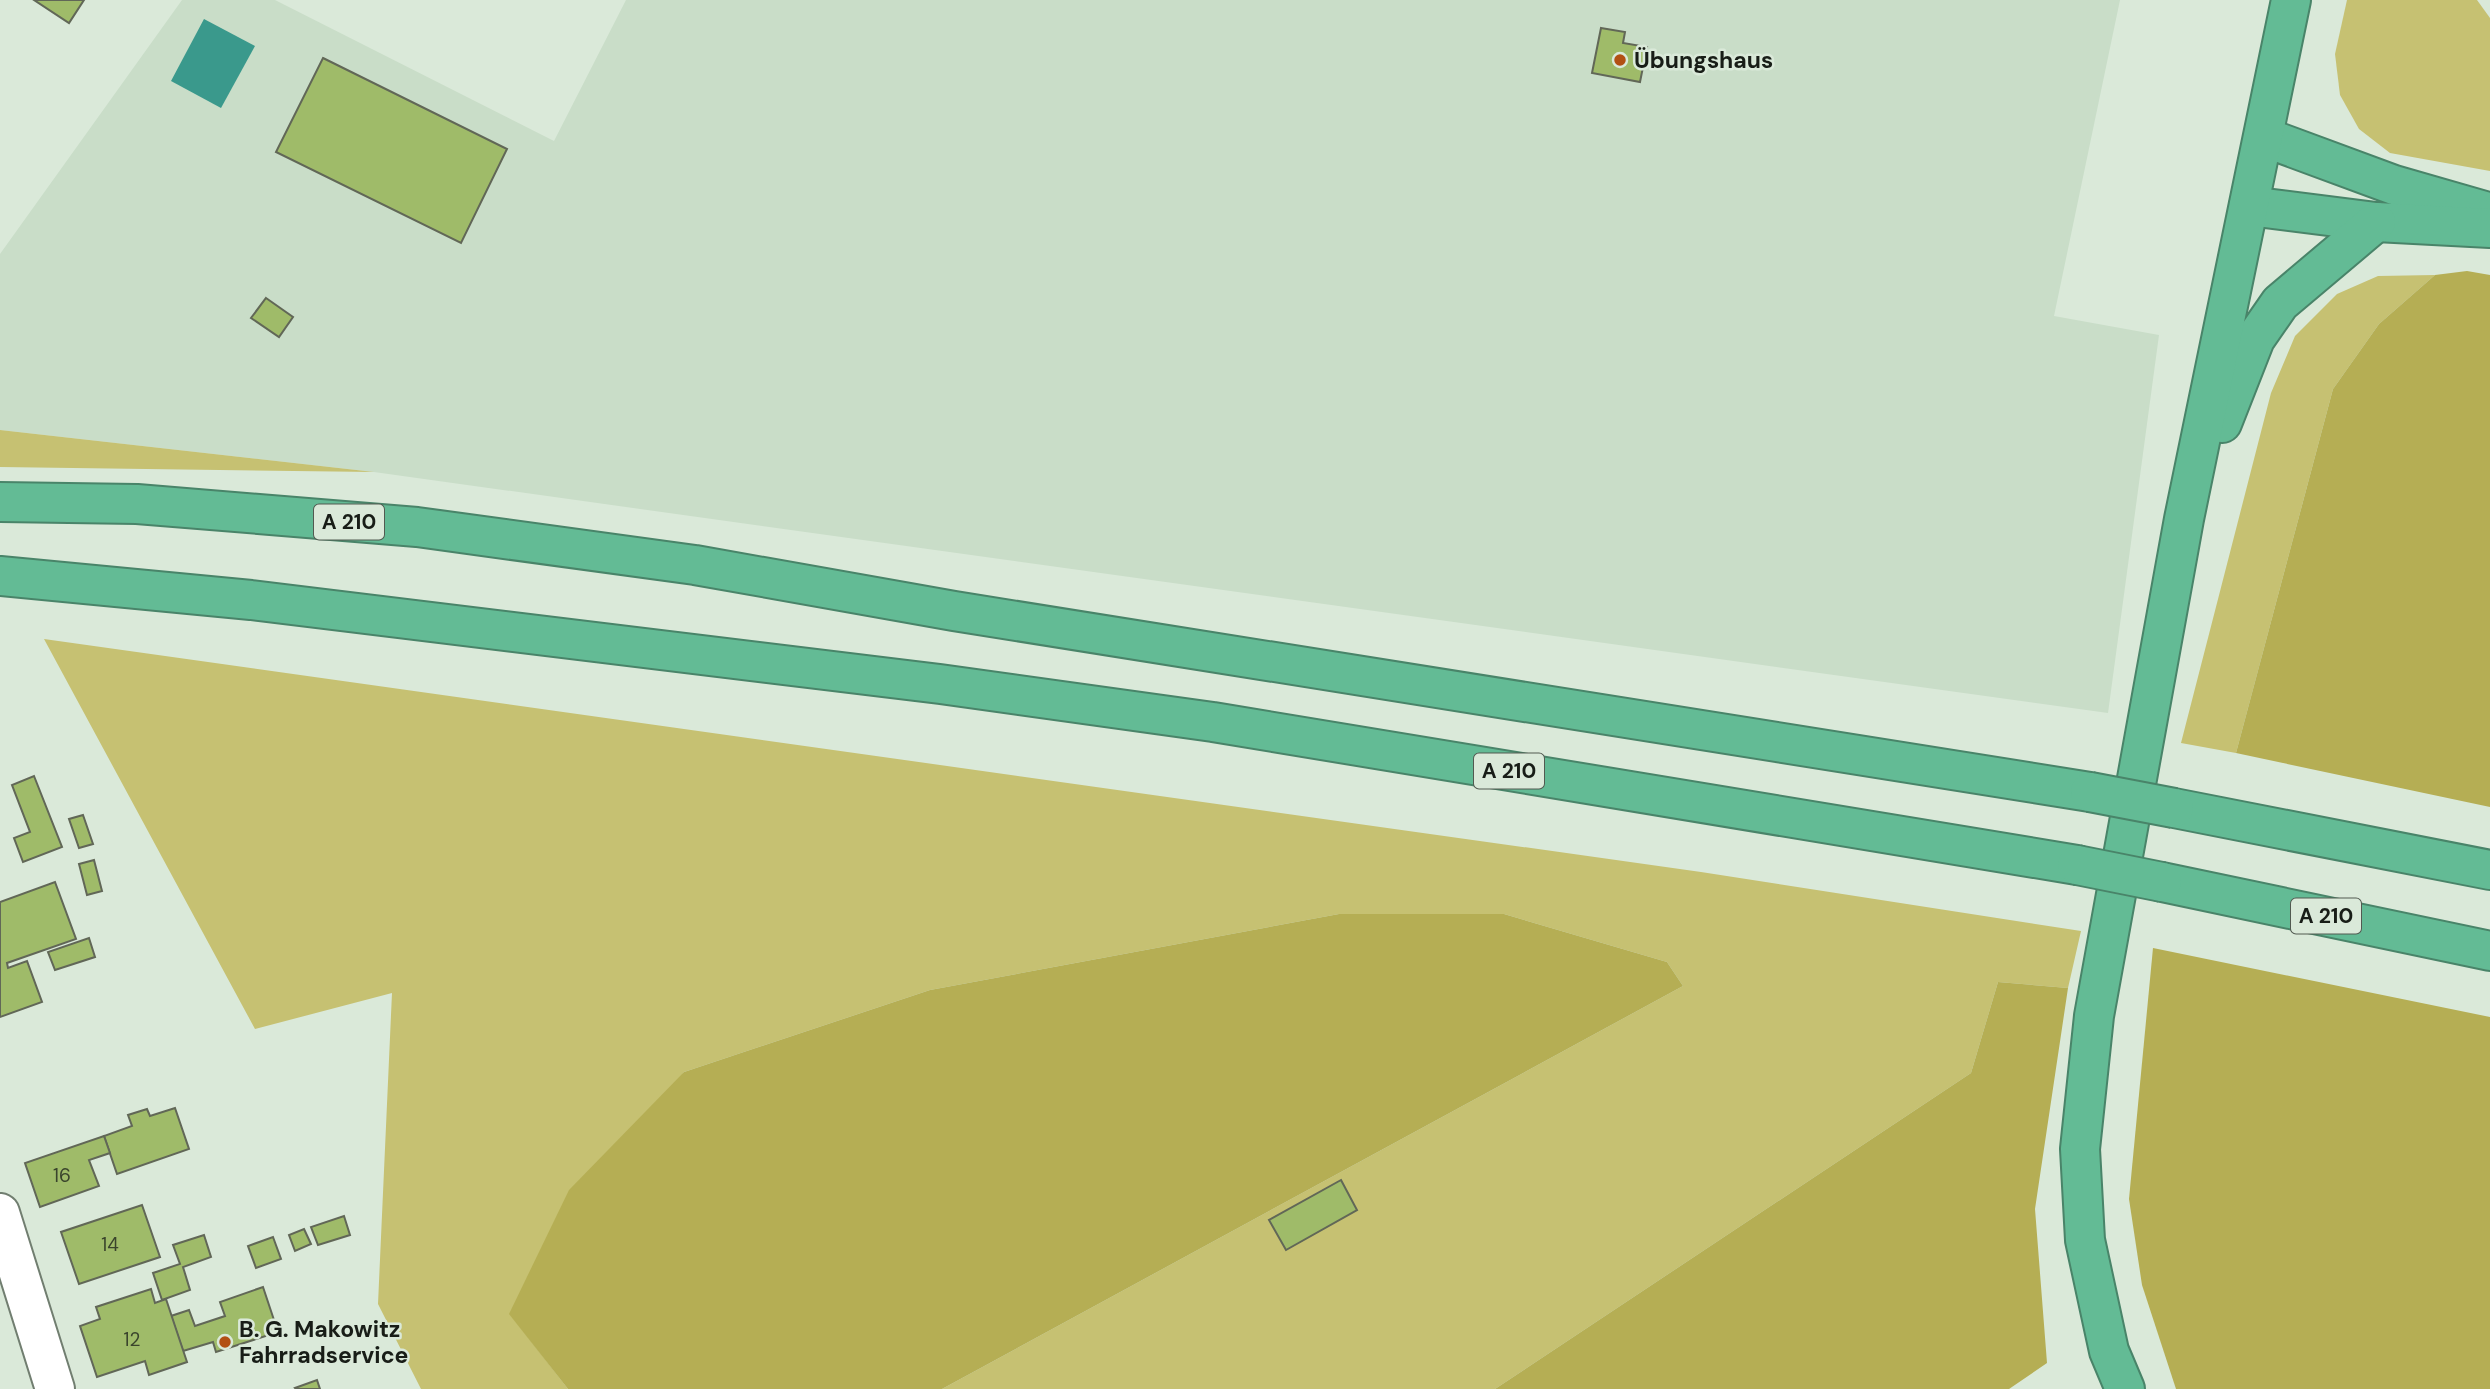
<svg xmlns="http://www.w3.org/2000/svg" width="2490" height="1389" viewBox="0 0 2490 1389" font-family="'DM Sans',sans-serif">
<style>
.built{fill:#c9ddc8}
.green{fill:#c6c172}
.forest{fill:#b5ae54}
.water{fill:#3a998c}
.building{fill:#9fbb69;stroke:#616757;stroke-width:2}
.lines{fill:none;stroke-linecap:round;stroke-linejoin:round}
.minor-casing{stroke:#717e70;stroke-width:42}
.highway-casing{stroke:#498469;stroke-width:42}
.minor{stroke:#fff;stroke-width:38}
.highway{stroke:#63bb95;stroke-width:38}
.highway-bridge-casing{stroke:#498469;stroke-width:42;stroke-linecap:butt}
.highway-bridge{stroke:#63bb95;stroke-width:38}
.poi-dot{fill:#b25013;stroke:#dae9d9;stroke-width:2.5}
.labels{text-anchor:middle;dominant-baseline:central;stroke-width:5;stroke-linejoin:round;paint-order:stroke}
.number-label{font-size:19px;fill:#3a442c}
.shield{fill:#dae9d9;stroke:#525a51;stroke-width:2}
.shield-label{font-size:21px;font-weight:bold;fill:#181d17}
.poi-label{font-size:23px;font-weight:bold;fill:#181d17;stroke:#dae9d9;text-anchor:start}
</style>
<rect width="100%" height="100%" fill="#dae9d9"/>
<polygon class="built" points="182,0 275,0 554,141 626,0 2120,0 2054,316 2159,335 2108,713 374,472 0,430 0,254"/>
<g class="green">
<polygon points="2347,0 2477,0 2490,18 2490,171 2390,153 2359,129 2340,95 2335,54"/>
<polygon points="2435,275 2379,324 2333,389 2236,753 2181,743 2271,393 2295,336 2337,294 2378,276"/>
<polygon points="0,430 374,472 0,467"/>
<polygon points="44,639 1701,872 2081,931 2068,988 1998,982 1971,1073 1495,1389 942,1389 1683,986 1667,962 1504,914 1339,914 930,990 684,1072 510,1314 568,1389 421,1389 378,1304 392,993 255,1029"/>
</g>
<g class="forest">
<polygon points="2467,271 2490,275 2490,807 2236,753 2333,389 2379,324 2435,275"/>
<polygon points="1339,914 1504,914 1667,962 1683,986 942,1389 568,1389 509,1314 569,1190 684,1072 930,990"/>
<polygon points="2153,948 2490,1017 2490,1389 2176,1389 2142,1285 2129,1199"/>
<polygon points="1998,982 2068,988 2035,1209 2047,1363 2009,1389 1495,1389 1971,1073"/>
</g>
<polygon class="water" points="204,19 255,46 221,108 171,81"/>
<g class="building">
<polygon points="34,0 84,0 69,23"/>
<polygon points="1601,28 1625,32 1623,43 1647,47 1640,82 1592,73"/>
<polygon points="323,58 507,149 461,243 276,152"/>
<polygon points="266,298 293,317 279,337 251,318"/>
<polygon points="34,776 62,847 23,862 14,838 30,832 12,785"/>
<polygon points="83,815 93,844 79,848 69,819"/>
<polygon points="94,860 102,891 87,895 79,864"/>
<polygon points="55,882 76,939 7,963 8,968 27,961 42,1002 0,1017 0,902"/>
<polygon points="89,938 95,957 55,970 48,952"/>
<polygon points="175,1108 189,1149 117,1174 104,1136 132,1126 128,1115 147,1109 150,1116"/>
<polygon points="104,1136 110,1153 89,1160 99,1186 40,1207 25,1163"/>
<polygon points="1341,1180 1357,1210 1286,1250 1269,1220"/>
<polygon points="142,1205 160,1257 79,1284 61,1232"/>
<polygon points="344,1216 350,1235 318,1245 311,1227"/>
<polygon points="304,1229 311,1244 295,1251 289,1235"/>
<polygon points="204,1235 211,1257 183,1267 190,1290 162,1300 153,1273 180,1264 173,1245"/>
<polygon points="273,1237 281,1259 256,1268 248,1246"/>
<polygon points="263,1287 278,1332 216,1352 213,1342 183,1351 171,1316 189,1310 195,1326 225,1316 220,1302"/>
<polygon points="151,1289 155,1303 166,1299 187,1362 149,1375 145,1361 97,1377 80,1326 100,1319 96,1307"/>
<polygon points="317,1380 320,1389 296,1389 295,1388"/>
</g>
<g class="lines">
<g class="minor-casing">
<polyline id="minor" points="0,1213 55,1389"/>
</g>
<g class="highway-casing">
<g id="highway">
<polyline points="2264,137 2394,185 2488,212"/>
<polyline points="2249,206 2376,222 2490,228"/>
<polyline points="2222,423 2255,339 2280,303 2376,222"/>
<polyline points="0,502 137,504 417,527 695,565 954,611 2090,792"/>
<polyline points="0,576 251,600 940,684 1213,722 2077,865"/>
<polyline points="2174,808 2490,870"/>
<polyline points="2162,882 2490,951"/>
<polyline points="2125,1389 2109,1351 2085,1240 2080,1149 2094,1016 2184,519 2291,0"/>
</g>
</g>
<use href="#minor" class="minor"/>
<use href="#highway" class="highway"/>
<g class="highway-bridge-casing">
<g id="highway-bridge">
<polyline points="2090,792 2174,808"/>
<polyline points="2077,865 2162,882"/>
</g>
</g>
<use href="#highway-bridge" class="highway-bridge"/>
</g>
<g class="poi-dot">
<circle cx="1620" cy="60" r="7"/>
<circle cx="225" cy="1342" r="7"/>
</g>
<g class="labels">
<g class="number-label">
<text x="62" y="1175">16</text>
<text x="110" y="1244">14</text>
<text x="132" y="1339">12</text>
</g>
<g class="shield">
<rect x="314" y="504.5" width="70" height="35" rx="5"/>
<rect x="1474" y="753.5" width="70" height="35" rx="5"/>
<rect x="2291" y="898.5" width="70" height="35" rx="5"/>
</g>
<g class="shield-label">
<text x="349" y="522">A 210</text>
<text x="1509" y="771">A 210</text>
<text x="2326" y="916">A 210</text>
</g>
<g class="poi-label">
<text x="1634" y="60">Übungshaus</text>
<text x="239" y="1329">B. G. Makowitz<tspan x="239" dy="26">Fahrradservice</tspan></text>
</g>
</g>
</svg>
